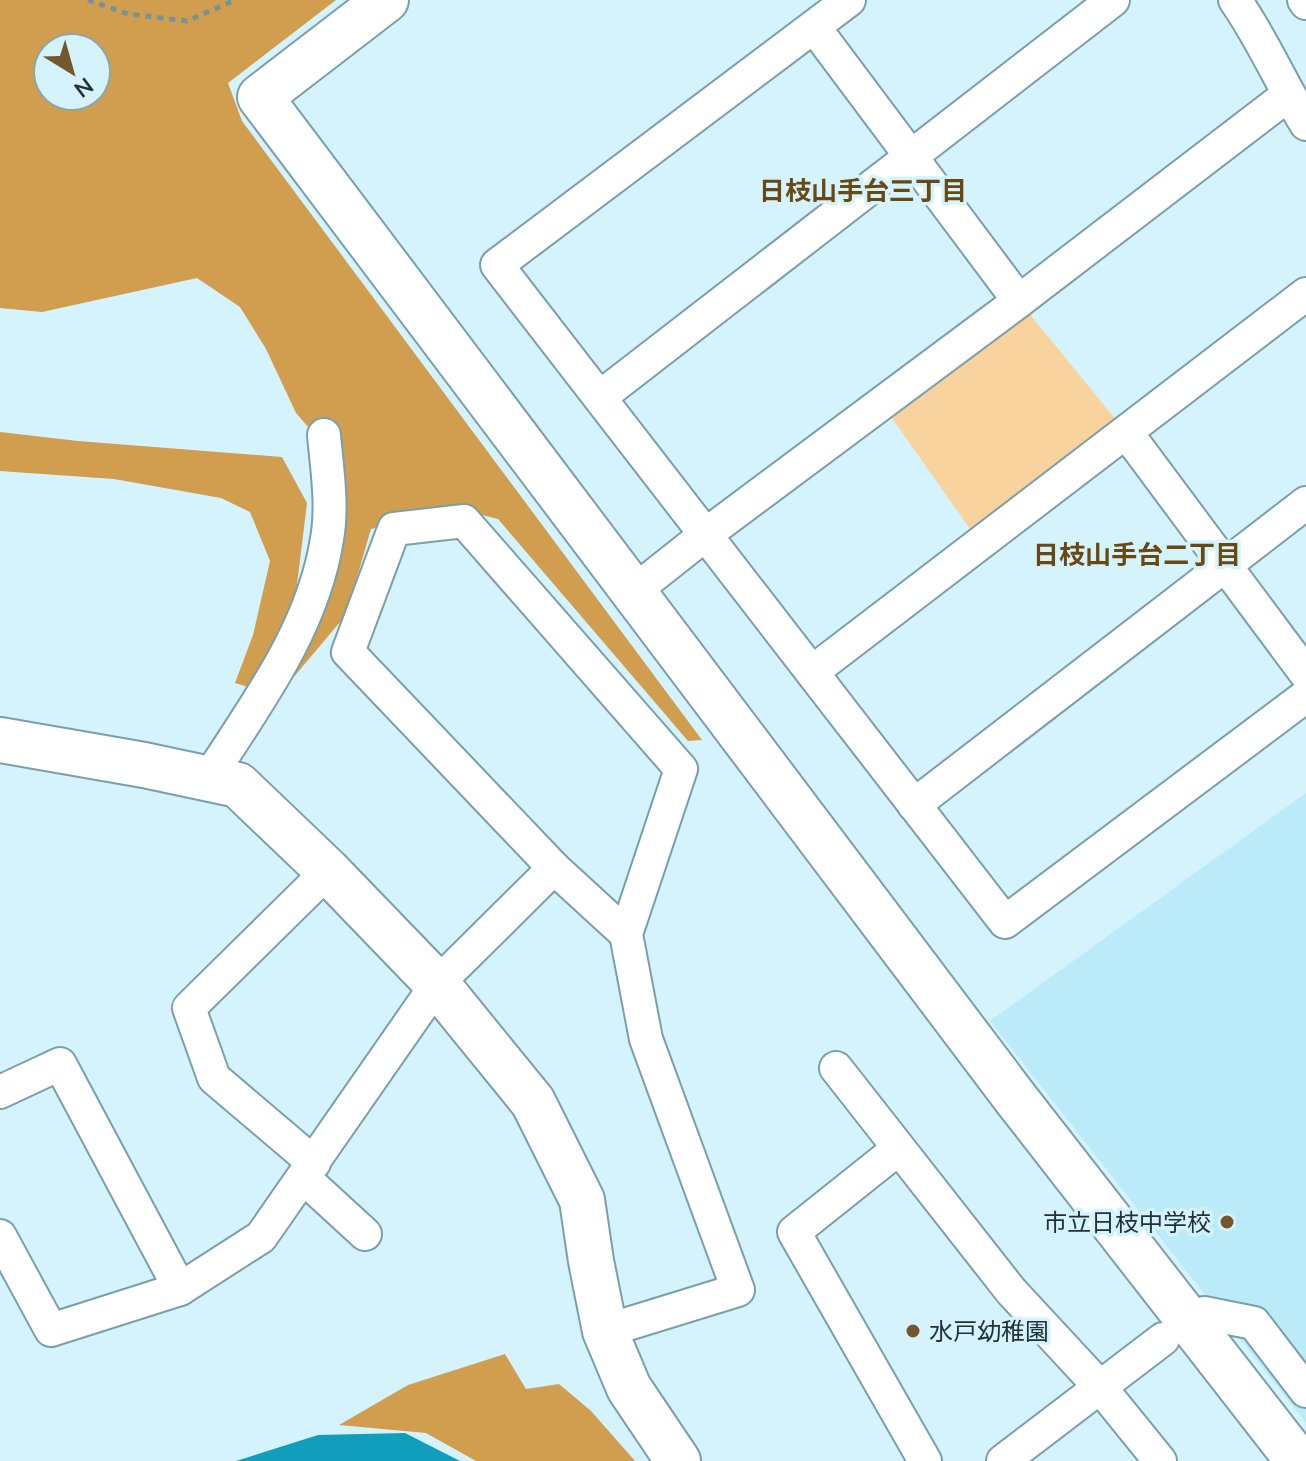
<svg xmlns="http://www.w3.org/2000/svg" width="1306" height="1461" viewBox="0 0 1306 1461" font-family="Mulish,'Noto Sans JP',sans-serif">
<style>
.built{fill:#bbebf9}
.green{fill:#f9d39d}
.forest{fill:#d09e4e;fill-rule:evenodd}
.water{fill:#109ebc}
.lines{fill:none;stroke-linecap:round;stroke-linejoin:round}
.street-casing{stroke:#7b9fa9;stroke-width:36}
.secondary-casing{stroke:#7b9fa9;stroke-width:48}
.path{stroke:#7a9197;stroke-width:5;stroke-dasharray:6 6;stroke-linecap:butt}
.street{stroke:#fff;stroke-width:32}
.secondary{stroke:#fff;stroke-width:44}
.poi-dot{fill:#74572b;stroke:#d4f3fc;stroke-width:3}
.labels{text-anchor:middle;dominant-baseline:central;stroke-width:7;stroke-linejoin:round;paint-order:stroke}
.poi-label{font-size:24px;fill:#223135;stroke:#d4f3fc;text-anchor:end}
.neighbourhood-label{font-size:26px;font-weight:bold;fill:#694913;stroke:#d4f3fc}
</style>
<rect width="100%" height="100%" fill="#d4f3fc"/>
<polygon class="built" points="1306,793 1306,1423 990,1021"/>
<polygon class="green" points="1019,301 1126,432 980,543 882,404"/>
<g class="forest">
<path d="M0,0H336L228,83L242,121L702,740L688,741L498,519L458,509L371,529L346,615L265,711L320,614L334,457L296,413L266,349L240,307L197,278L42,312L0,308ZM48,48H96V96H48Z"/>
<polygon points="0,432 78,441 282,457 307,503 295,601 248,687 235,683 253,635 270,561 250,512 221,498 114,479 0,471"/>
<polygon points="505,1354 526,1389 559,1384 591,1411 635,1461 476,1461 426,1433 339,1425 408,1385"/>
</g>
<polygon class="water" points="405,1433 460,1461 236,1461 318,1435"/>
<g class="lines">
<g class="street-casing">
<g id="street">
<polyline points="849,0 497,265 1005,922 1306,696"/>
<path d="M1235,0C1263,40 1281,83 1306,124"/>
<polyline points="1304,0 1306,3"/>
<polyline points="814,27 1019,301"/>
<polyline points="600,397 1113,0"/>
<polyline points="1126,432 1306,674"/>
<polyline points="633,592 705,535 1019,301 1288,95"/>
<polyline points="812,672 1306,294"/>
<path d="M208,779C256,704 313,629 327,539C333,505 327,469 324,435"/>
<polyline points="914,805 1306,503"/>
<polyline points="836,1068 1011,1291 1100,1387 1160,1461"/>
<polyline points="0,1092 60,1064 180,1289"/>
<polyline points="898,1149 794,1232 925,1461"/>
<polyline points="314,1163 214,1078 189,1008 328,871"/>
<polyline points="304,1178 365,1234"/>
<polyline points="0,1236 51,1330 180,1289 261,1237 437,984 554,868"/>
<polyline points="1204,1313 1254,1323 1306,1391"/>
<polyline points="605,1331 738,1290 646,1039 626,934 681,769 464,521 394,529 348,652 554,868 626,934"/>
<polyline points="1003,1461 1163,1339"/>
</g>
</g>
<g class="secondary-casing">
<g id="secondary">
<polyline points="386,0 260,97 1016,1099 1298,1461"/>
<polyline points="0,740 144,765 238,785 328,871 437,984 533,1102 582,1200 591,1261 605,1331 629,1388 678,1461"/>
</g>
</g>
<polyline class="path" points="88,0 128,14 187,21 235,0"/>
<use href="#street" class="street"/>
<use href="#secondary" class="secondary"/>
</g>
<g class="poi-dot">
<circle cx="1227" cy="1222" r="8"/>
<circle cx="913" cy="1331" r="8"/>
</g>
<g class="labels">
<g class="poi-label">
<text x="1211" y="1222">市立日枝中学校</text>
<text x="929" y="1331" text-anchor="start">水戸幼稚園</text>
</g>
<g class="neighbourhood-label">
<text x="863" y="190">日枝山手台三丁目</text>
<text x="1137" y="554">日枝山手台二丁目</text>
</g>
</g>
<g transform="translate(72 72) rotate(143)"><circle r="38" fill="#d4f3fc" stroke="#8da5ac" stroke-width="2"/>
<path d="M0-6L14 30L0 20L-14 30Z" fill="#74572b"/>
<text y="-12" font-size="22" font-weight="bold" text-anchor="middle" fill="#223135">N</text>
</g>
</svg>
